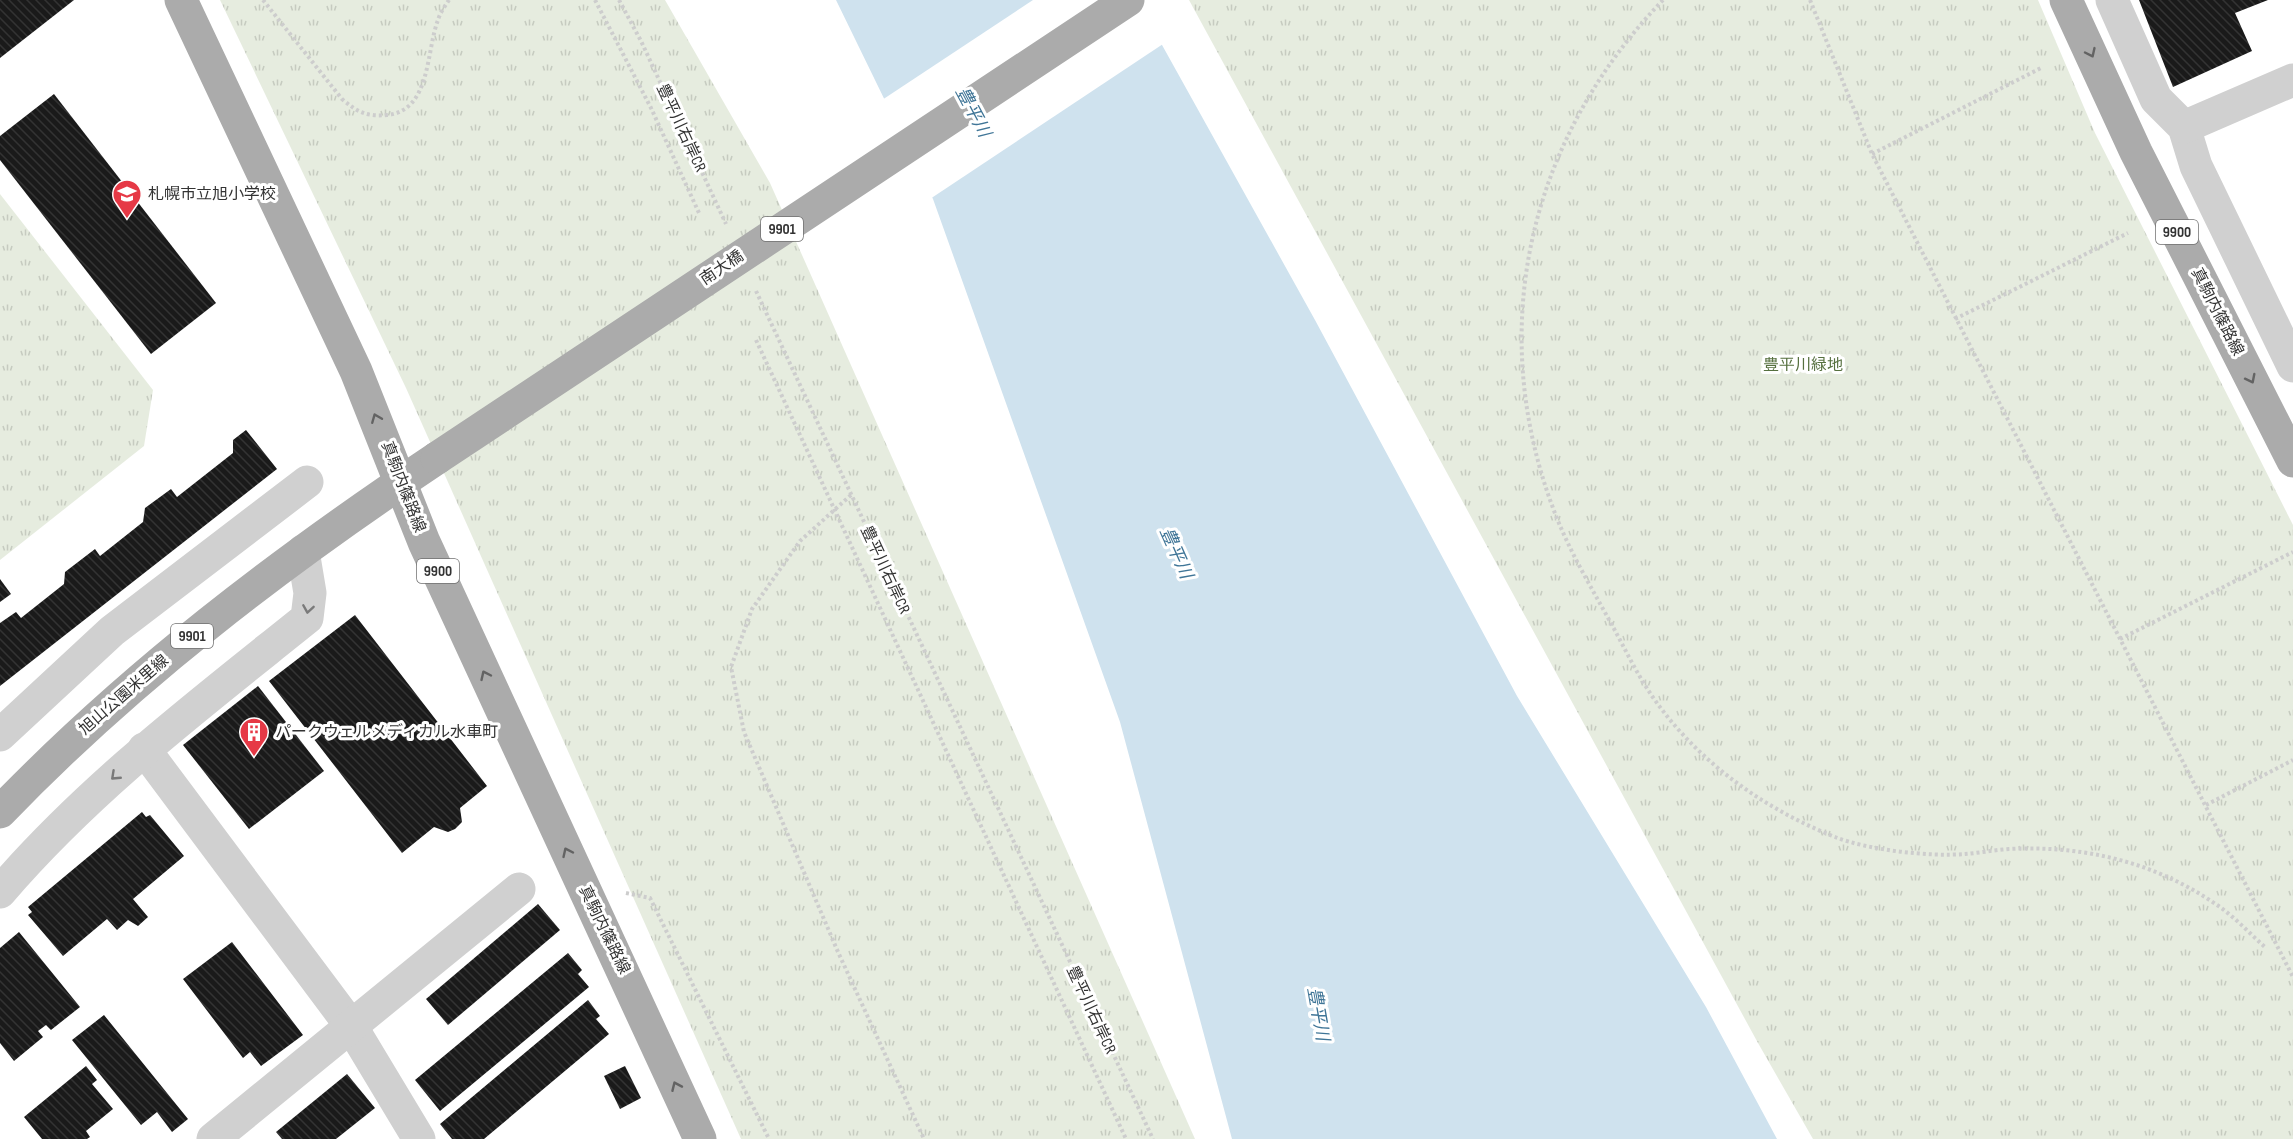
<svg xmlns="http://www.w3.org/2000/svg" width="2293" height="1139" viewBox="0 0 2293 1139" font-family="'Sofia Sans Condensed','Noto Sans JP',sans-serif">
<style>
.park{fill:url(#park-tufts)}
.water{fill:#cfe2ee}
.pier{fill:#fff}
.building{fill:url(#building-back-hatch)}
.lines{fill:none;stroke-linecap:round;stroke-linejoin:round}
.path{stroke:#cdcdcd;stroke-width:4;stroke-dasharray:3 3;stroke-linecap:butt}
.minor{stroke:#d0d0d0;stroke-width:33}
.tertiary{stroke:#d0d0d0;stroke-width:33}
.primary{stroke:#ababab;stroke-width:33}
.primary-bridge{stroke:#ababab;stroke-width:33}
.oneway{stroke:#636363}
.oneway2{stroke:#7a7a7a}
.labels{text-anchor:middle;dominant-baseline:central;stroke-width:6;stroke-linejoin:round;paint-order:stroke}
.shield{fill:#fff;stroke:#707070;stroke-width:1.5}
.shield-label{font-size:15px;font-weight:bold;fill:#333}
.street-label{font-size:16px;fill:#333;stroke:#fff}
.poi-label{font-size:16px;fill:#333;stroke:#fff;text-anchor:start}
.park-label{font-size:16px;fill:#56703f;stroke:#fff}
.water-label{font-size:18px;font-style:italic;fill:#3f7597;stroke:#fff}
</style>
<defs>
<pattern id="park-tufts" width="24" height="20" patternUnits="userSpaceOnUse" patternTransform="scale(1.5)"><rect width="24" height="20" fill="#e6ecdf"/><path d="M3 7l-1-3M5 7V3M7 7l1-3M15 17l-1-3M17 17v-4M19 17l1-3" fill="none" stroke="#c6cbc0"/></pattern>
<pattern id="building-back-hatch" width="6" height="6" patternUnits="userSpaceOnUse" patternTransform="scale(1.5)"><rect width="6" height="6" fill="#1a1a1a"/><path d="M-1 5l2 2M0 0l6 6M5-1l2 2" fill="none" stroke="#333"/></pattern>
</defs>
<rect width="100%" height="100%" fill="#fff"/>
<g class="park">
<polygon points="220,0 665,0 770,183 1195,1139 741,1139 406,388"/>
<polygon points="1189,0 2038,0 2095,133 2293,525 2293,1139 1813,1139 1758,1043"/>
<polygon points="0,194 153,390 144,446 0,560"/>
</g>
<polygon class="water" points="836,0 1137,0 1315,320 1517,696 1706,1007 1777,1139 1232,1139 1120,722 933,199"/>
<polygon class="pier" points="1033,0 1140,0 1163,44 930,199 882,100"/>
<g class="building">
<polygon points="0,0 74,0 0,58"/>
<polygon points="2139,0 2268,0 2235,13 2252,51 2173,87"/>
<polygon points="54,94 216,303 151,354 0,160 0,136"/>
<polygon points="246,430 277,469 0,686 0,623 16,612 21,618 64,584 65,572 95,549 100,556 143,522 145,508 171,489 177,497 233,453 233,440"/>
<polygon points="0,579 11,594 0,602"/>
<polygon points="355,615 487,786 460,808 462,822 455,829 448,832 434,827 402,853 269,681"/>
<polygon points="258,686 324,771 249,829 183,745"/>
<polygon points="142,812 146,817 150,815 184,856 133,899 148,917 138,926 128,920 117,930 107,919 63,956 28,915 32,912 28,907"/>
<polygon points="538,904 560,930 448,1025 426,999"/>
<polygon points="19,932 80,1007 51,1030 46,1025 38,1031 43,1037 14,1061 0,1043 0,948"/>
<polygon points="232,942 303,1035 261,1066 250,1052 243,1058 183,979"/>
<polygon points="568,953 582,970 578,974 589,987 440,1111 415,1080"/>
<polygon points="588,1000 600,1016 596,1019 609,1034 484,1139 452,1139 440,1124"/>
<polygon points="104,1015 188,1119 172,1132 157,1112 141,1125 72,1040"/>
<polygon points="86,1066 97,1080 92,1084 113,1109 86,1131 90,1137 87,1139 42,1139 24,1117"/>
<polygon points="625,1066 641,1098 620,1109 604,1076"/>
<polygon points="347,1074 375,1108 336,1139 282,1139 276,1132"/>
</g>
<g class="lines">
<g class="path">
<path d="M263,0L342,99C357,112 367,117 387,115C431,111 426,51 438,20C440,13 445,6 449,0"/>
<polyline points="595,0 651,108 699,213"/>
<polyline points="619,0 641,41 726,224"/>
<path d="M1663,0C1530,138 1485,326 1553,508C1568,549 1591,587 1612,625C1625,649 1637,674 1652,696C1697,761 1762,808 1835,837C1868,850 1929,857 1965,854C1979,853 1994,850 2009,849C2083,845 2155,862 2217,905C2235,917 2250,934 2266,948"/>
<polyline points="1810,0 1872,154 2293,977"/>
<polyline points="1872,154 2043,67"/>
<polyline points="756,291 1153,1139"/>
<polyline points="1955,319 2128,233"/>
<polyline points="756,340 1126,1139"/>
<polyline points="851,495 800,541 752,609 731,667 744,732 838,952 924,1139"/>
<polyline points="2120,639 2293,552"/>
<polyline points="2206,805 2293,760"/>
<polyline points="626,893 650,898 769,1139"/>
</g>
<g class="minor">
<polyline points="2112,0 2156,99 2184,127 2196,166 2293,366"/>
<polyline points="0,735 112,631 307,482"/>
<polyline points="144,749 351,1026 419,1139"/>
<path d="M0,892C90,787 200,704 307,618L310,593L303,551"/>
<polyline points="213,1139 519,889"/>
</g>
<polyline class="tertiary" points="2184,127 2293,80"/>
<g class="primary">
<polyline points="181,0 356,371 424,542 700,1139"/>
<polyline points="2066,0 2136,152 2293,461"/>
<path d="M0,812C131,676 281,562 437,458"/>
</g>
<polyline class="primary-bridge" points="437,458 1128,0"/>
</g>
<defs><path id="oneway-chevron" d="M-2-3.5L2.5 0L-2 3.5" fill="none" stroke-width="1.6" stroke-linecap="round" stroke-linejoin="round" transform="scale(1.5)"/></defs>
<g class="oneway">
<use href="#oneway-chevron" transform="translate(2091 53) rotate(65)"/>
<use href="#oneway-chevron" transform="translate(2251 379) rotate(63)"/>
<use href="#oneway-chevron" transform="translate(376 418) rotate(-112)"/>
<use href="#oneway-chevron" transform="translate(485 675) rotate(-115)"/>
<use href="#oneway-chevron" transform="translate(567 852) rotate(-115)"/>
<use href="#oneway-chevron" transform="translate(676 1086) rotate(-114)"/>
</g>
<g class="oneway2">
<use href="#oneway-chevron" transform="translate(308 609) rotate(99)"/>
<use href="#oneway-chevron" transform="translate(115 776) rotate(137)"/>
</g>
<defs>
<g id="school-pin" transform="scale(1.5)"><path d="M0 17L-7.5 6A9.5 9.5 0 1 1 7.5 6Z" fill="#e63946" stroke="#fff"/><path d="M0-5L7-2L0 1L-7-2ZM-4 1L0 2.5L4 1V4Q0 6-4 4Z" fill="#fff"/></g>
<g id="building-pin" transform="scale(1.5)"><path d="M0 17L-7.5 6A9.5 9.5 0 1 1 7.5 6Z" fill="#e63946" stroke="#fff"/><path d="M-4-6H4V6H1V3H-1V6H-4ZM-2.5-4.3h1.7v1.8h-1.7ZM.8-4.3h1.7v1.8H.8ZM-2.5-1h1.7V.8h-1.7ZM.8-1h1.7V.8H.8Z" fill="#fff"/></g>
</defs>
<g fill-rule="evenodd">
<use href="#school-pin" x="127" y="194"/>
<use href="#building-pin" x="254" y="732"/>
</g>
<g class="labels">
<g class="shield">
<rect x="761" y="217" width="42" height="24" rx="4.5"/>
<rect x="2156" y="220" width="42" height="24" rx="4.5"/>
<rect x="417" y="559" width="42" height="24" rx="4.5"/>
<rect x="171" y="624" width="42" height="24" rx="4.5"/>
</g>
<g class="shield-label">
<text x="782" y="229">9901</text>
<text x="2177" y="232">9900</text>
<text x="438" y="571">9900</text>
<text x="192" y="636">9901</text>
</g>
<g class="street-label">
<text transform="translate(681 128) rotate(65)">豊平川右岸CR</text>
<text transform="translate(722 268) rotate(-34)">南大橋</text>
<text transform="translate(2217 312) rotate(63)">真駒内篠路線</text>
<text transform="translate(403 487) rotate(69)">真駒内篠路線</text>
<text transform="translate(885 570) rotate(65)">豊平川右岸CR</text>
<text transform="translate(124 695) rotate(-41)">旭山公園米里線</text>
<text transform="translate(604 930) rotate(64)">真駒内篠路線</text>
<text transform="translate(1091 1010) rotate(65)">豊平川右岸CR</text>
</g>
<g class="poi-label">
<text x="148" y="194">札幌市立旭小学校</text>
<text x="275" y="732">パークウェルメディカル水車町</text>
</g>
<g class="park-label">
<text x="1803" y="365">豊平川緑地</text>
</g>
<g class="water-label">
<text transform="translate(973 112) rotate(62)">豊平川</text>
<text transform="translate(1176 553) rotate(66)">豊平川</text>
<text transform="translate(1318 1014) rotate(80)">豊平川</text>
</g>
</g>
</svg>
